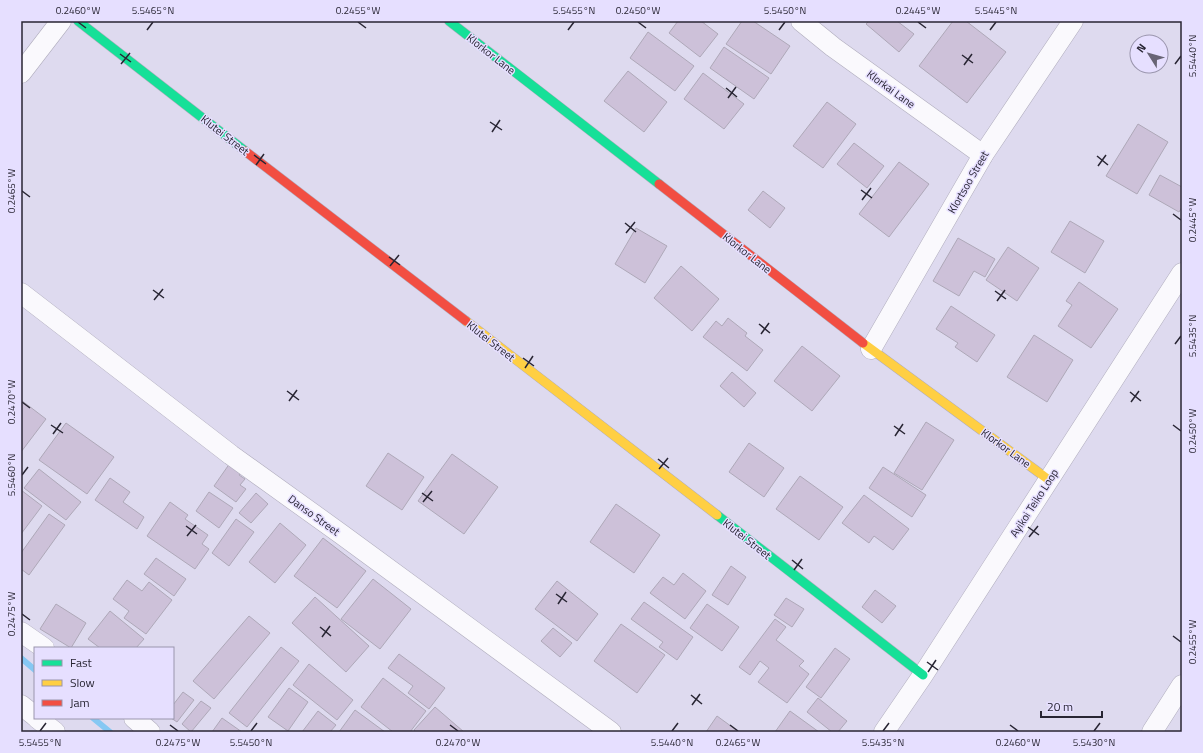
<svg xmlns="http://www.w3.org/2000/svg" width="1203" height="753" viewBox="0 0 1203 753" font-family="'Titillium Web',sans-serif">
<style>
.lines{fill:none;stroke-linecap:round;stroke-linejoin:round}
.stream{stroke:#86c8f3;stroke-width:6}
.building{fill:#cdc1d9;stroke:#aea8b8}
.street-casing{stroke:#b0adbd;stroke-width:21}
.fast-casing{stroke:#b0adbd;stroke-width:10}
.slow-casing{stroke:#b0adbd;stroke-width:10}
.jam-casing{stroke:#b0adbd;stroke-width:10}
.street{stroke:#faf9fd;stroke-width:20}
.fast{stroke:#16e098;stroke-width:9}
.slow{stroke:#ffcf43;stroke-width:9}
.jam{stroke:#f24e42;stroke-width:9}
.ticks{fill:none;stroke:#282533;stroke-width:1.5}
.labels{text-anchor:middle;dominant-baseline:central;stroke-width:3;stroke-linejoin:round;paint-order:stroke}
.street-label{font-size:11px;fill:#282533;stroke:#e6dfff}
.neatline{fill:none;stroke:#282533;stroke-width:1.5}
.ticks-label{font-size:10px;text-anchor:middle;fill:#282533}
</style>
<rect width="100%" height="100%" fill="#dedaef"/>
<g class="lines">
<g class="stream">
<polyline points="21,658 35,670"/>
<polyline points="93,718 110,732"/>
</g>
</g>
<g class="building">
<polygon points="678,21 701,21 718,34 700,57 669,33"/>
<polygon points="742,21 753,21 790,46 771,74 726,44"/>
<polygon points="869,21 897,21 914,34 899,52 866,24"/>
<polygon points="953,21 966,21 1006,52 967,103 919,66"/>
<polygon points="648,32 694,66 675,91 630,58"/>
<polygon points="724,47 769,78 754,99 710,68"/>
<polygon points="628,71 667,102 644,132 604,101"/>
<polygon points="703,73 744,104 724,129 684,99"/>
<polygon points="827,102 856,124 823,168 793,146"/>
<polygon points="1138,124 1168,142 1137,194 1106,176"/>
<polygon points="854,143 884,166 867,188 837,164"/>
<polygon points="899,162 929,184 889,237 859,214"/>
<polygon points="1160,175 1182,187 1182,207 1179,212 1149,195"/>
<polygon points="763,191 785,208 770,228 748,210"/>
<polygon points="1070,221 1104,241 1085,273 1051,252"/>
<polygon points="636,228 667,246 645,283 615,264"/>
<polygon points="958,238 995,259 985,277 974,271 959,296 933,281"/>
<polygon points="1008,247 1039,268 1017,301 986,280"/>
<polygon points="681,266 719,299 692,331 654,298"/>
<polygon points="1079,282 1118,309 1091,348 1058,326 1072,305 1066,301"/>
<polygon points="951,306 995,335 977,362 955,347 958,343 936,329"/>
<polygon points="728,318 747,333 745,336 763,350 747,371 703,337 716,321 722,326"/>
<polygon points="1034,335 1073,360 1047,402 1007,377"/>
<polygon points="802,346 840,376 812,411 774,381"/>
<polygon points="732,372 756,393 744,407 720,386"/>
<polygon points="21,400 46,419 21,452"/>
<polygon points="926,422 954,440 922,490 894,473"/>
<polygon points="66,423 114,457 87,494 39,460"/>
<polygon points="749,443 784,468 764,497 729,472"/>
<polygon points="388,453 424,477 402,510 366,486"/>
<polygon points="452,454 498,487 464,534 418,501"/>
<polygon points="230,463 242,471 239,475 245,479 240,485 246,489 236,502 214,486"/>
<polygon points="883,467 926,495 912,517 869,488"/>
<polygon points="39,469 81,502 66,520 24,488"/>
<polygon points="800,476 843,507 819,540 776,509"/>
<polygon points="110,478 130,492 123,502 144,517 137,529 95,500"/>
<polygon points="21,490 42,506 21,534"/>
<polygon points="209,492 233,508 219,528 196,511"/>
<polygon points="256,493 268,504 251,523 239,513"/>
<polygon points="864,495 909,529 893,550 874,536 869,543 842,523"/>
<polygon points="170,502 188,515 185,519 208,535 202,544 209,549 195,569 147,536"/>
<polygon points="616,504 660,535 634,573 590,542"/>
<polygon points="49,514 65,525 29,575 21,569 21,553"/>
<polygon points="236,519 254,532 229,566 212,553"/>
<polygon points="280,523 306,545 275,583 249,562"/>
<polygon points="323,538 366,571 337,608 294,576"/>
<polygon points="156,558 186,579 174,596 144,574"/>
<polygon points="731,566 746,577 728,605 712,595"/>
<polygon points="683,573 706,591 685,619 650,593 663,577 674,585"/>
<polygon points="373,579 411,609 380,649 341,619"/>
<polygon points="127,580 142,591 149,582 172,600 146,634 124,618 129,611 113,599"/>
<polygon points="557,581 598,614 577,641 535,609"/>
<polygon points="875,590 896,606 882,623 862,607"/>
<polygon points="315,597 369,646 346,672 292,623"/>
<polygon points="786,598 804,609 792,627 774,615"/>
<polygon points="644,602 693,637 677,660 659,647 663,642 631,619"/>
<polygon points="56,604 86,623 71,648 40,629"/>
<polygon points="707,604 739,627 722,651 690,628"/>
<polygon points="110,611 144,639 136,648 100,648 88,639"/>
<polygon points="249,616 270,633 214,699 193,681"/>
<polygon points="775,619 786,627 776,640 804,661 799,666 809,674 787,703 758,682 769,668 760,661 750,675 739,667"/>
<polygon points="621,624 665,655 637,693 594,661"/>
<polygon points="553,628 572,643 560,657 541,641"/>
<polygon points="281,647 299,661 247,727 229,713"/>
<polygon points="835,648 850,659 821,698 806,687"/>
<polygon points="399,654 445,688 429,709 408,693 413,686 388,668"/>
<polygon points="309,664 353,700 337,720 293,685"/>
<polygon points="383,678 426,711 410,732 393,732 361,707"/>
<polygon points="289,688 308,702 288,731 268,717"/>
<polygon points="183,692 194,700 177,722 171,718 173,718 173,705"/>
<polygon points="818,698 847,721 838,732 832,732 807,712"/>
<polygon points="201,701 211,708 191,732 182,724"/>
<polygon points="435,707 464,732 416,732 414,730"/>
<polygon points="355,710 385,732 339,732"/>
<polygon points="318,711 336,725 330,732 302,732"/>
<polygon points="790,711 819,732 775,732"/>
<polygon points="717,716 739,732 706,732"/>
<polygon points="222,718 242,732 212,732"/>
</g>
<g class="lines">
<g class="street-casing">
<g id="street">
<polyline points="801,21 833,47 983,155"/>
<polyline points="21,73 61,21"/>
<polyline points="21,293 231,455 341,534 611,732"/>
<polyline points="871,349 983,155 1073,21"/>
<polyline points="21,632 44,648"/>
<polyline points="21,705 35,716"/>
<polyline points="37,718 55,732"/>
<polyline points="134,718 150,732"/>
<polyline points="884,732 923,675 1182,273"/>
<polyline points="1152,732 1182,685"/>
</g>
</g>
<g class="fast-casing">
<g id="fast">
<polyline points="78,21 245,151"/>
<polyline points="449,21 659,184"/>
<polyline points="717,515 923,675"/>
</g>
</g>
<g class="slow-casing">
<g id="slow">
<polyline points="466,321 717,515"/>
<polyline points="863,343 1049,480"/>
</g>
</g>
<g class="jam-casing">
<g id="jam">
<polyline points="245,151 466,321"/>
<polyline points="659,184 863,343"/>
</g>
</g>
<use href="#street" class="street"/>
<use href="#fast" class="fast"/>
<use href="#slow" class="slow"/>
<use href="#jam" class="jam"/>
</g>
<path class="ticks" d="M78,22L86,28M358,22L366,28M638,22L646,28M918,22L926,28M147,30L153,22M568,30L574,22M779,30L785,22M990,30L996,22M120,54L131,62M962,55L973,63M121,64L130,53M1175,64L1181,56M964,65L972,54M726,88L737,97M728,98L736,87M490,122L502,130M492,132L500,120M254,155L266,164M1097,156L1108,165M256,165L264,154M1098,166L1106,155M861,190L872,198M22,191L30,197M862,200L871,188M1173,214L1181,220M625,223L636,232M626,233L635,222M389,257L400,265M390,266L399,255M153,290L164,298M995,291L1006,299M154,300L163,289M997,301L1005,290M759,324L770,333M761,334L769,323M1175,344L1181,336M523,358L534,366M525,368L533,356M287,391L299,400M1130,392L1141,401M289,401L297,390M22,402L30,408M1131,402L1139,391M51,425L63,433M1173,425L1181,431M894,426L905,434M53,434L61,423M895,436L903,424M658,459L669,468M659,469L668,458M22,475L28,467M422,493L433,501M423,502L432,491M186,526L197,534M1028,527L1039,535M187,536L196,525M1029,537L1038,526M792,560L803,569M794,570L802,559M556,594L567,602M558,604L566,592M22,614L30,620M320,627L331,636M1173,636L1181,642M322,637L330,626M927,662L938,670M928,672L936,660M691,695L702,704M692,705L700,694M170,725L178,731M450,725L458,731M730,725L738,731M1010,725L1018,731M40,731L46,723M251,731L257,723M672,731L678,723M883,731L889,723M1094,731L1100,723"/>
<g class="labels">
<g class="street-label">
<text transform="translate(491 54) rotate(38)">Klorkor Lane</text>
<text transform="translate(891 89) rotate(36)">Klorkai Lane</text>
<text transform="translate(225 135) rotate(38)">Klutei Street</text>
<text transform="translate(968 182) rotate(-60)">Klortsoo Street</text>
<text transform="translate(747 253) rotate(38)">Klorkor Lane</text>
<text transform="translate(491 341) rotate(38)">Klutei Street</text>
<text transform="translate(1006 448) rotate(36)">Klorkor Lane</text>
<text transform="translate(1034 503) rotate(-57)">Ayikoi Teiko Loop</text>
<text transform="translate(314 515) rotate(36)">Danso Street</text>
<text transform="translate(747 539) rotate(38)">Klutei Street</text>
</g>
</g>
<rect width="1203" height="753" fill="none" stroke="#e6dfff" stroke-width="44"/>
<rect x="34" y="647" width="140" height="72" fill="#e6dfff" stroke="#9a95ad"/>
<rect x="42" y="660" width="20" height="6" fill="#16e098" stroke="#9a95ad"/>
<text x="70" y="667" font-size="12" fill="#282533">Fast</text>
<rect x="42" y="680" width="20" height="6" fill="#ffcf43" stroke="#9a95ad"/>
<text x="70" y="687" font-size="12" fill="#282533">Slow</text>
<rect x="42" y="700" width="20" height="6" fill="#f24e42" stroke="#9a95ad"/>
<text x="70" y="707" font-size="12" fill="#282533">Jam</text>
<g transform="translate(1149 54) rotate(307)"><circle r="19" fill="#e6dfff" stroke="#9a95ad"/>
<path d="M0-3L7 15L0 10L-7 15Z" fill="#686475"/>
<text y="-6" font-size="11" font-weight="bold" text-anchor="middle" fill="#282533">N</text>
</g>
<path d="M1041 711v6h61v-6" fill="none" stroke="#282533" stroke-width="2"/>
<text x="1047" y="711" font-size="12" fill="#282533" stroke="#e6dfff" stroke-width="3" paint-order="stroke">20 m</text>
<rect x="22" y="22" width="1159" height="709" class="neatline"/>
<g class="ticks-label">
<text x="78" y="14">0.2460°W</text>
<text x="153" y="14">5.5465°N</text>
<text x="358" y="14">0.2455°W</text>
<text x="574" y="14">5.5455°N</text>
<text x="638" y="14">0.2450°W</text>
<text x="785" y="14">5.5450°N</text>
<text x="918" y="14">0.2445°W</text>
<text x="996" y="14">5.5445°N</text>
<text transform="translate(1192 56) rotate(-90)" y="4">5.5440°N</text>
<text transform="translate(11 191) rotate(-90)" y="4">0.2465°W</text>
<text transform="translate(1192 220) rotate(-90)" y="4">0.2445°W</text>
<text transform="translate(1192 336) rotate(-90)" y="4">5.5435°N</text>
<text transform="translate(11 402) rotate(-90)" y="4">0.2470°W</text>
<text transform="translate(1192 431) rotate(-90)" y="4">0.2450°W</text>
<text transform="translate(11 475) rotate(-90)" y="4">5.5460°N</text>
<text transform="translate(11 614) rotate(-90)" y="4">0.2475°W</text>
<text transform="translate(1192 642) rotate(-90)" y="4">0.2455°W</text>
<text x="40" y="746">5.5455°N</text>
<text x="178" y="746">0.2475°W</text>
<text x="251" y="746">5.5450°N</text>
<text x="458" y="746">0.2470°W</text>
<text x="672" y="746">5.5440°N</text>
<text x="738" y="746">0.2465°W</text>
<text x="883" y="746">5.5435°N</text>
<text x="1018" y="746">0.2460°W</text>
<text x="1094" y="746">5.5430°N</text>
</g>
</svg>
